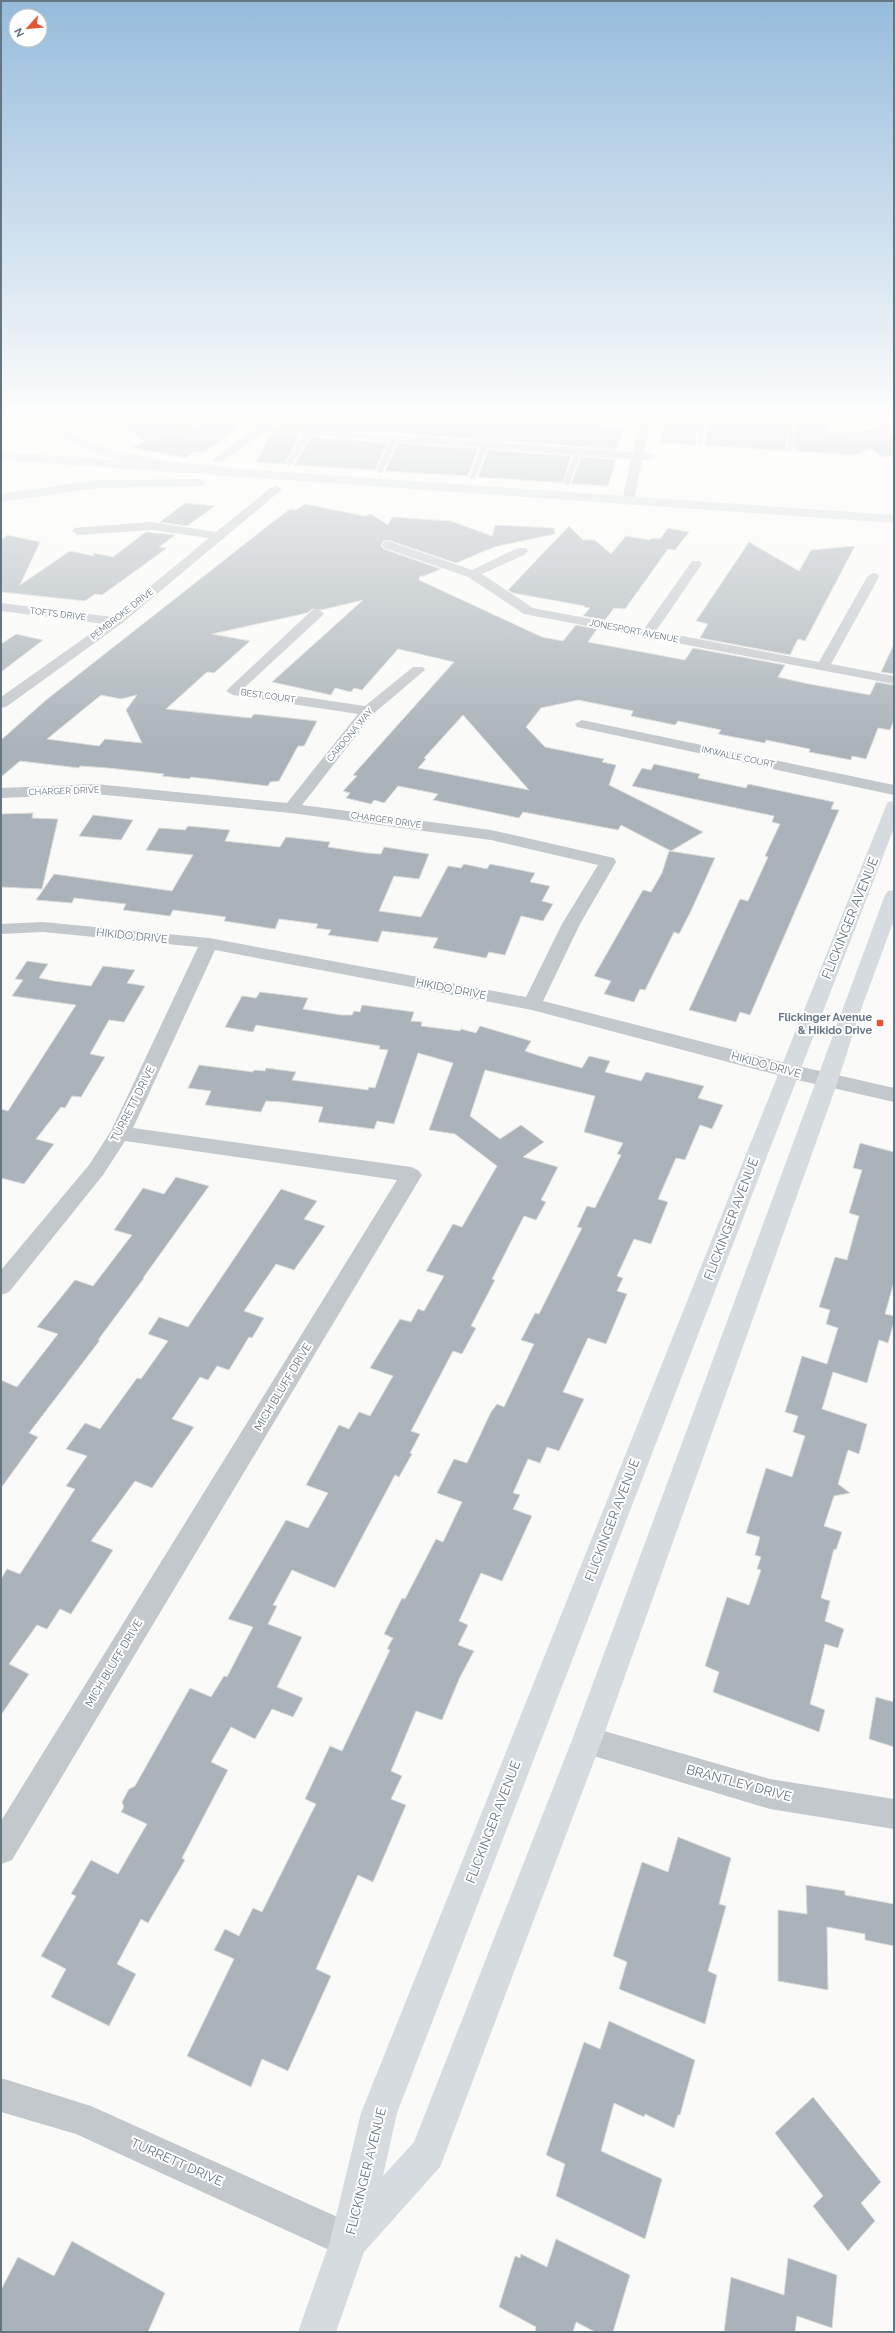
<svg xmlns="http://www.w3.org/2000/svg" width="895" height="2333" viewBox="0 0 895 2333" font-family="Raleway,sans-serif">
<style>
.building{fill:#aab3b9;stroke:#dcdcda;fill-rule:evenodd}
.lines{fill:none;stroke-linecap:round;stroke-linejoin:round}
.service{stroke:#c3c8cc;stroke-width:6}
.minor{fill:#c3c8cc;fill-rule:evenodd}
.secondary{fill:#d6dbdf;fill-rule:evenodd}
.primary{fill:#d6dbdf;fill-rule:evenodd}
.motorway{fill:#d6dbdf;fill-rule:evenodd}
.poi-dot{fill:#e4572e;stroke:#fff;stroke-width:1.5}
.labels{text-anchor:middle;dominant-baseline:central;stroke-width:4;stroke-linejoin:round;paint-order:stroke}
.far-street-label{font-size:9px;fill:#657683;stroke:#fff}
.street-label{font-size:11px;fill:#657683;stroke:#fff}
.poi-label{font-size:11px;font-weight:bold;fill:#657683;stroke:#fff;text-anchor:end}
.near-street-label{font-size:13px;fill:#657683;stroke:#fff}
</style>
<rect width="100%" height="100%" fill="#fafaf8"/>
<g class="building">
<polygon points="145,420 187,420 166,432 168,436 177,436 204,420 251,420 204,452 195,451 186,458 132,448 144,441 123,424"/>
<polygon points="281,420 570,420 623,427 618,449 277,425"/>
<polygon points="667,420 698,420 695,445 661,443"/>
<polygon points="708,420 786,422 786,451 705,445"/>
<polygon points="796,422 829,424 829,433 884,429 894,437 894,456 881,457 872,449 852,455 794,451"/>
<polygon points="271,434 300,436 284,464 256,462"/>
<polygon points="311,437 388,443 375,470 294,465"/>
<polygon points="398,443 478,449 468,476 385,471"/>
<polygon points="488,450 571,456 563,483 478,477"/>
<polygon points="581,457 616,459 608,486 571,484"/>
<polygon points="185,503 215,506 187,526 160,522"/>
<path d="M305,504L364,516L371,514L388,525L392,517L451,521L492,536L495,525L554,528L555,534L494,547L456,563L388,540L383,541L381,546L384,549L441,569L424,576H420L419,580L542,637L563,641L576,625L597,629L588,642L685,660L693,648L785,665L778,677L804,683L870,695L876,682L894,685V720L890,730L878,728L866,759L852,756L851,760L809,752L810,749L766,740L765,743L718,734L721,730L678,721L675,725L631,716L633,711L578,700L541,708L526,727L545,747L604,759L602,762L616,765L609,785L703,832L671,851L621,825L618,830L523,812L519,818L433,800L438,794L398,786L384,803L374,800L371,804L346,798L350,793L343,791L357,776L353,775L454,662L398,649L362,690L354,688L351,692L335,688L331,695L272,682L363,600L321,610L312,609L307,613L212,634L250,641L214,673L207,672L166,709L251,718L254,714L317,721L304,746H298L279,781L270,782L268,786L191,777L189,779L162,776L164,774L108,768L80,766L79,768L20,761L1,777V740L46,700L274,521L290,509L296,510ZM101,695L121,699L137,695L126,710L142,743L105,739L99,746L47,739ZM463,715L529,790L418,768L426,759L424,758Z"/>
<polygon points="569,526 583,540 595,540 611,554 626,536 650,540 652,538 660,539 668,528 689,532 675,550 668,549 625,609 614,608 605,620 583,616 590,608 584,607 585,606 513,593 508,590"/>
<polygon points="146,532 175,535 159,547 167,548 102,595 95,594 85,601 1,592 1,539 5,538 7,535 40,542 20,585 70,551 94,556 93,553 113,557"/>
<polygon points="749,542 799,571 811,550 855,546 805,641 798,639 790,655 700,638 708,624 696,621"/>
<polygon points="16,634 43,640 1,672 1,644"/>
<polygon points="894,644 894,674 881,672"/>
<polygon points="654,764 700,774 698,778 746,788 748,784 834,802 831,809 839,810 750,1015 740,1012 736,1022 689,1010 740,899 748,901 768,857 765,856 780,824 772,822 774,816 632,786 642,768 651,770"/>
<polygon points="33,813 32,818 58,819 42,889 1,887 1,814"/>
<polygon points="93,815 133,820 121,840 79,836"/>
<polygon points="188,826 230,830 225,841 280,847 286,837 330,842 328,847 367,853 381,854 384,847 429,854 419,879 394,876 379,911 421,917 448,866 461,868 464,864 487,869 490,864 535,873 530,882 550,886 542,901 553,904 543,921 521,916 505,955 489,952 486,958 433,948 438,938 382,931 378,942 328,935 331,930 316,928 318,924 279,919 275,929 224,921 226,917 173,910 170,916 123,910 126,904 74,898 72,903 36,900 54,874 172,891 193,855 146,850 159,828 185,830"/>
<polygon points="669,851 715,858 690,913 679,934 674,932 645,990 640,989 634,1002 604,994 611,981 594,976 643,890 651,892 662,873"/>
<polygon points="27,961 48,964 39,978 54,981 91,986 103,966 135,970 127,983 145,986 124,1022 109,1020 90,1054 105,1057 81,1097 72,1096 65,1108 61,1107 36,1139 54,1144 24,1184 1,1178 1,1109 8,1111 76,1005 12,996 23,980 15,979"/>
<polygon points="260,992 308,998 303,1009 341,1015 352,1015 354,1011 360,1012 362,1005 414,1012 411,1021 422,1022 421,1026 460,1031 461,1029 476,1033 480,1026 531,1041 525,1051 540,1056 582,1068 589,1056 610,1061 605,1072 641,1081 646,1072 704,1086 698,1098 723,1105 712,1129 700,1125 685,1160 676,1158 658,1199 668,1202 651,1244 634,1239 617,1276 623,1278 617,1291 627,1294 606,1344 588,1338 563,1392 584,1399 559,1451 547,1447 540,1463 528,1459 513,1493 520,1495 513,1509 532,1516 502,1581 481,1573 459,1621 468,1625 458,1645 474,1651 460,1677 442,1720 416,1711 391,1771 402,1776 391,1799 406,1805 373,1882 358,1875 328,1942 316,1969 331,1976 288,2071 262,2059 251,2087 187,2056 234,1959 214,1950 225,1929 239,1936 253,1908 262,1912 316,1804 305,1799 330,1746 342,1751 390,1650 387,1649 393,1638 384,1634 402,1598 405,1599 436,1539 443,1542 462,1502 437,1493 454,1459 467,1463 491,1412 497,1404 504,1407 534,1344 521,1340 535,1313 539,1314 582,1228 577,1227 587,1206 595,1208 621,1155 617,1154 623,1143 584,1132 595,1096 485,1070 470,1116 500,1139 521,1125 544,1142 523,1157 558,1167 541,1200 546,1202 536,1220 524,1216 492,1279 495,1280 471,1326 476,1328 462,1354 453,1351 411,1431 420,1434 410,1453 412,1454 399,1477 395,1475 335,1588 292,1570 273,1605 277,1606 268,1624 302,1637 277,1687 303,1698 293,1717 272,1709 255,1739 231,1727 211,1762 228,1770 182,1858 185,1860 148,1923 141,1919 117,1964 136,1974 109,2026 51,1997 66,1969 41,1956 76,1896 71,1894 91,1860 118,1874 147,1824 121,1812 124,1807 122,1802 129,1789 135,1786 190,1688 211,1697 224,1676 227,1677 253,1627 228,1619 286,1520 308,1528 328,1493 306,1485 339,1425 349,1429 359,1412 370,1416 393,1376 370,1368 400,1319 411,1322 418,1309 424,1311 444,1276 426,1271 453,1224 462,1227 497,1166 455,1134 429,1130 453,1063 418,1053 394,1124 377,1121 374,1129 318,1122 323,1107 283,1102 266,1101 261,1112 205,1105 211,1091 188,1088 199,1065 253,1072 254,1070 265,1071 266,1068 296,1072 292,1080 368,1090 369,1087 375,1088 388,1050 379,1049 380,1046 256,1025 253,1032 225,1027 242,996 256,998"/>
<polygon points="860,1143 894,1152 894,1282 885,1314 894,1316 894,1322 888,1343 879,1340 867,1383 833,1372 822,1409 867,1424 859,1454 848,1450 838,1484 850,1493 834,1496 824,1526 842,1532 836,1550 834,1549 821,1598 830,1601 825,1621 844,1629 838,1648 825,1644 810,1704 825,1710 819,1732 713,1692 719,1672 705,1666 727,1597 749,1605 761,1570 757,1569 761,1557 755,1555 760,1537 746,1533 766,1468 792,1477 805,1436 793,1432 798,1416 785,1412 802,1356 827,1364 838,1328 826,1324 830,1310 819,1307 835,1257 847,1260 859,1216 849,1213 862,1170 853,1168"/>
<polygon points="176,1177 209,1186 143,1278 144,1278 98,1340 100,1340 29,1433 38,1437 1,1488 1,1380 17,1387 58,1334 37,1327 75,1280 93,1286 132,1235 114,1230 143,1188 164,1194"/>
<polygon points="281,1189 317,1201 304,1219 325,1226 294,1270 276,1264 244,1311 264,1318 252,1338 249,1337 229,1370 217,1366 208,1380 200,1377 172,1419 194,1427 152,1488 135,1481 91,1541 113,1550 71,1614 60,1609 47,1629 37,1625 9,1664 29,1674 1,1715 1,1579 7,1569 20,1574 75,1489 66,1486 87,1456 66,1449 85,1423 100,1429 137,1378 141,1379 168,1341 148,1334 159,1317 188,1327"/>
<polygon points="876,1697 894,1702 894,1747 869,1739"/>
<polygon points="678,1837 731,1858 719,1904 726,1906 708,1971 717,1975 705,2024 619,1989 627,1962 613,1956 642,1862 668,1872"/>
<polygon points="806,1885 845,1891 845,1895 894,1904 894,1946 865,1940 865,1934 827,1927 828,1990 778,1981 778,1910 807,1914"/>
<polygon points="609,2021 695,2060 680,2115 678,2115 674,2128 645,2114 644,2117 614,2103 601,2151 662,2179 645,2239 556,2196 565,2164 546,2155 584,2042 600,2049"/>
<polygon points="813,2097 881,2182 861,2203 875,2221 848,2251 813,2206 823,2196 775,2133"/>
<polygon points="556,2239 630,2275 613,2332 595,2332 576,2322 573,2332 535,2332 536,2327 499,2307 515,2256 520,2258 521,2254 547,2267"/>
<polygon points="72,2241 165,2293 148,2332 1,2332 1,2290 18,2257 54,2276"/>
<polygon points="788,2258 837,2275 832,2328 797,2316 795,2332 724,2332 731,2277 784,2295"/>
</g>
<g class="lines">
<g class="service">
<polyline points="601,420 643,423"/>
<polyline points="880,420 894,432"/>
<polyline points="700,444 703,420"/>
<polyline points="790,449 791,420"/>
<polyline points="289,463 308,433"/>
<polyline points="380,470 395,439"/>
<polyline points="473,476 485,445"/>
<polyline points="567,482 578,452"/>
</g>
<g class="minor">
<polygon points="190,420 203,420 176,435 168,435 167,433"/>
<polygon points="260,420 270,420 268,426 633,452 640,420 650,420 644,453 654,455 656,457 650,460 642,460 634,501 628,505 622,501 631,459 264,432 222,462 214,462 212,460 214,458 257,427"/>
<path d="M850,420H887C882,426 855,426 850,420Z"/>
<polygon points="276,486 282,489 280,491 121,624 6,707 1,708 1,697 104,624 1,611 1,603 113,617 209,538 152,530 78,535 72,531 74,528 152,522 216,532 272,487"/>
<polygon points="388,541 472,570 518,548 526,548 528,551 526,554 482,574 533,608 644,629 692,561 700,561 702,564 656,631 819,662 867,577 873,573 878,574 879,577 831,664 894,676 894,684 524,614 468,577 384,548 382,545 384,542"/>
<polygon points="317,609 324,613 322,616 244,688 365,706 413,667 423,667 425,670 373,714 302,805 491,830 614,858 616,862 580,924 543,1001 789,1064 894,1088 894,1102 789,1078 532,1010 215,950 133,1128 411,1167 418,1170 422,1175 12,1860 1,1864 1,1821 397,1180 125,1141 103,1175 9,1292 1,1295 1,1270 89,1165 111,1131 198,947 43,932 1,934 1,924 43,922 209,938 526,997 562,924 598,865 491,840 291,813 95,794 1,798 1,788 95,784 287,803 358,714 233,695 226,691 312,610"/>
<polygon points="582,720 894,785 894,795 577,727 575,724"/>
<polygon points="587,1726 770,1779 894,1799 894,1829 770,1809 587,1754 577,1750 573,1740 577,1730"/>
<polygon points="1,2078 91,2106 362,2228 367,2241 362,2254 349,2259 76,2134 1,2112"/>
</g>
<polygon class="secondary" points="894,801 894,828 397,2113 383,2176 414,2142 572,1740 885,895 888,891 894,890 894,920 859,1015 838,1081 602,1740 445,2154 440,2167 364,2252 336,2332 298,2332 330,2241 361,2113 886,806 888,802"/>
<polygon class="primary" points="1,452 894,515 894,523 1,460"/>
<g class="motorway">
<polygon points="14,420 5,429 1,430 2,420"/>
<path d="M45,420H58L81,439L117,451L156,459L238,469L244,473L238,477C186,470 78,466 45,420Z"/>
<polygon points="199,479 203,480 205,483 203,486 97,488 1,502 1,494 97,480"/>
</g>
</g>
<linearGradient id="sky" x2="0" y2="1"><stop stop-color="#96bcdc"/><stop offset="0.56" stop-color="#fdfdfc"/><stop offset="1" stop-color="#fdfdfc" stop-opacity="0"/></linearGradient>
<rect width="895" height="747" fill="url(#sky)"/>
<rect class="poi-dot" x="876" y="1019" width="8" height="8" rx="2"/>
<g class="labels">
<g class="far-street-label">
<text transform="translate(58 614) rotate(7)">TOFTS DRIVE</text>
<text transform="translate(122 614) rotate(-38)">PEMBROKE DRIVE</text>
<text transform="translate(634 631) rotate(11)">JONESPORT AVENUE</text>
<text transform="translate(268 696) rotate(8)">BEST COURT</text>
<text transform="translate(350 735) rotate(-50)">CARDONA WAY</text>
<text transform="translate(738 757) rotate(12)">IMWALLE COURT</text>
<text transform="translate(64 791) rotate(-2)">CHARGER DRIVE</text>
<text transform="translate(386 820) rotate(8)">CHARGER DRIVE</text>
</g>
<g class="street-label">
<text transform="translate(132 936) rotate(6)">HIKIDO DRIVE</text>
<text transform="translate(451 989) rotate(11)">HIKIDO DRIVE</text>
<text transform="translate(766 1065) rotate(15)">HIKIDO DRIVE</text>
<text transform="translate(133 1104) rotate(-63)">TURRETT DRIVE</text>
<text transform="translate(283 1387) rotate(-59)">MICH BLUFF DRIVE</text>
<text transform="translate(114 1663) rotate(-59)">MICH BLUFF DRIVE</text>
</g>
<g class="poi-label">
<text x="872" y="1017">Flickinger Avenue<tspan x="872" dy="13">&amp; Hikido Drive</tspan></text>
</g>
<g class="near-street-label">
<text transform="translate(850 918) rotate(-68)">FLICKINGER AVENUE</text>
<text transform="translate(731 1219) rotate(-69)">FLICKINGER AVENUE</text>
<text transform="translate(612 1520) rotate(-69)">FLICKINGER AVENUE</text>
<text transform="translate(739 1783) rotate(15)">BRANTLEY DRIVE</text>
<text transform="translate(493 1822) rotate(-69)">FLICKINGER AVENUE</text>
<text transform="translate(177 2162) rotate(24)">TURRETT DRIVE</text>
<text transform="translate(366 2171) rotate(-76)">FLICKINGER AVENUE</text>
</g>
</g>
<rect width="895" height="2333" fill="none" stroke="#657683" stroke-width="4"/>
<g transform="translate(28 28) rotate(243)"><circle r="19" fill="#ffffff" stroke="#c1c8cd"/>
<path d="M0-3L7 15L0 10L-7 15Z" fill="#e4572e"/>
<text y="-6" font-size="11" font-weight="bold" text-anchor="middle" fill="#657683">N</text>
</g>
</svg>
